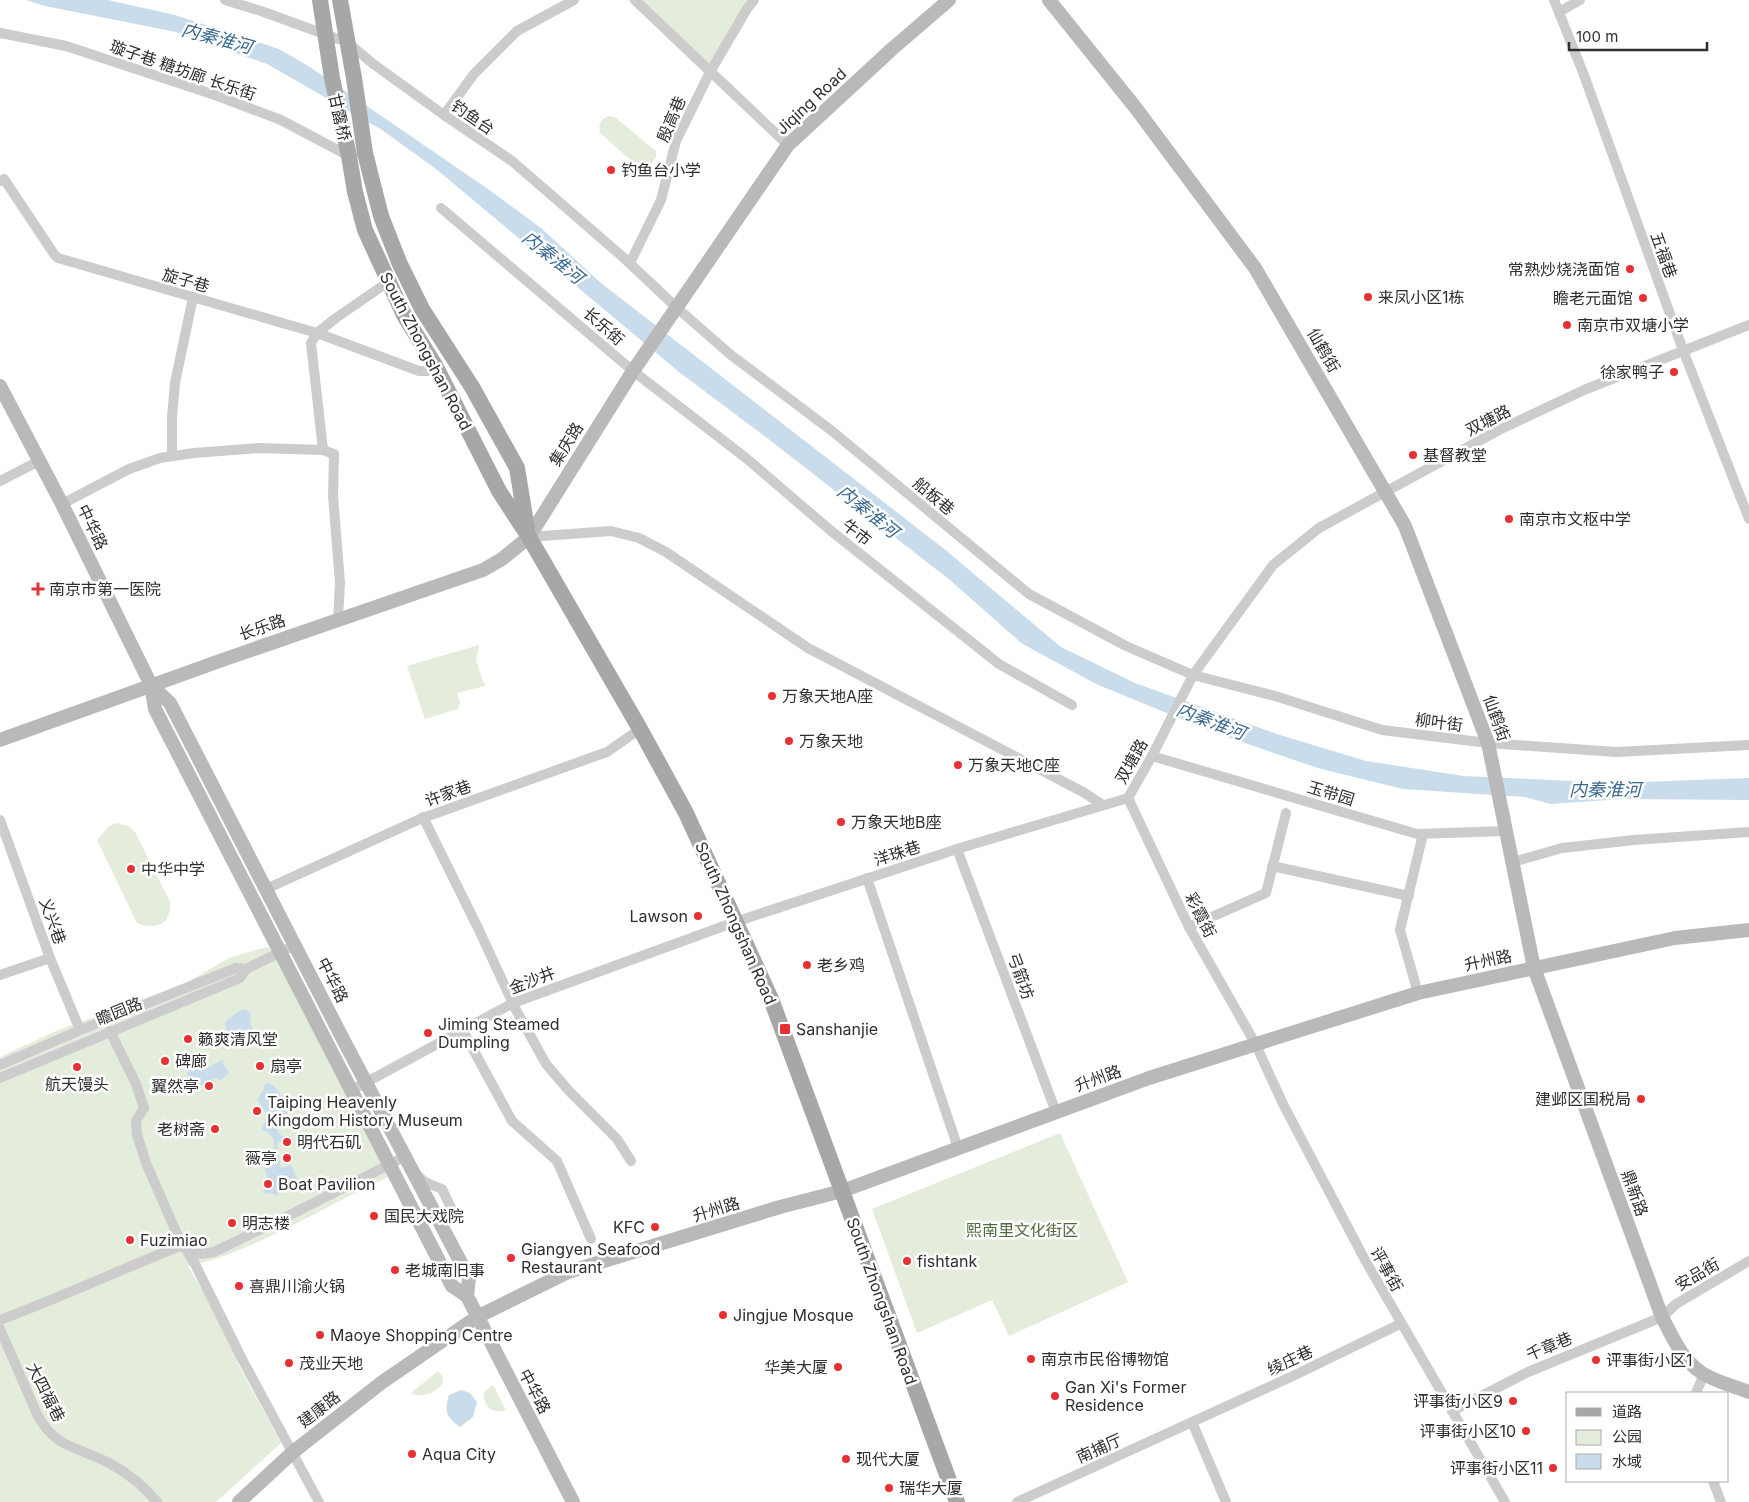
<svg xmlns="http://www.w3.org/2000/svg" width="1749" height="1502" viewBox="0 0 1749 1502" font-family="Inter,'Noto Sans SC',sans-serif">
<style>
.green{fill:#e4ecdc}
.water{fill:#c9dcec}
.lines{fill:none;stroke-linecap:round;stroke-linejoin:round}
.street{stroke:#ccc;stroke-width:10}
.secondary{stroke:#b9b9b9;stroke-width:14}
.primary{stroke:#a7a7a7;stroke-width:16}
.primary-bridge{stroke:#a7a7a7;stroke-width:16}
.poi-dot{fill:#e53132;stroke:#fff;stroke-width:2}
.labels{text-anchor:middle;dominant-baseline:central;stroke-width:5;stroke-linejoin:round;paint-order:stroke}
.street-label{font-size:16px;fill:#2f2f2f;stroke:#fff}
.poi-label{font-size:16px;fill:#2f2f2f;stroke:#fff;text-anchor:start}
.park-label{font-size:16px;fill:#4f6a3c;stroke:#fff}
.water-label{font-size:18px;font-style:italic;fill:#3c6b91;stroke:#fff}
</style>
<rect width="100%" height="100%" fill="#fff"/>
<g class="green">
<polygon points="628,0 756,0 703,72"/>
<path d="M610,116L616,118L656,151V157L650,166L640,168L600,133C598,124 601,117 610,116Z"/>
<polygon points="479,645 476,661 485,686 457,693 460,702 458,709 425,719 407,666"/>
<path d="M117,823L128,826L135,832L170,902C172,924 156,931 137,923L97,840L109,826Z"/>
<path d="M267,947L290,966L388,1177C332,1203 279,1236 221,1257C210,1261 199,1263 188,1266L229,1334L238,1364L281,1443L216,1502H0V1057L56,1031L182,985L231,957Z"/>
<polygon points="1060,1133 1128,1282 1009,1336 992,1300 917,1333 872,1209"/>
<path d="M438,1371C455,1385 424,1401 411,1393Z"/>
<path d="M493,1385L506,1410C492,1415 483,1406 484,1392Z"/>
</g>
<g class="water">
<polygon points="26,0 108,0 175,15 279,49 310,67 488,189 541,228 601,283 943,548 1061,647 1135,683 1280,735 1366,761 1464,776 1615,783 1749,778 1749,800 1623,799 1550,804 1525,797 1403,789 1321,769 1218,734 1096,684 1021,643 950,580 767,438 679,372 436,169 382,130 267,64 176,32 45,6"/>
<path d="M242,1009C250,1010 253,1015 250,1023L253,1029C245,1035 238,1041 228,1034L225,1024L226,1021Z"/>
<polygon points="221,1060 224,1061 223,1065 230,1072 221,1080 214,1078 206,1085 190,1084 187,1078 188,1069 210,1067"/>
<path d="M269,1083C280,1088 285,1103 287,1114L283,1116L276,1111L275,1116L272,1118L279,1133L287,1142L284,1143L279,1141L277,1144L281,1168L291,1165L299,1183L294,1186L284,1185L277,1196L272,1193L265,1194L264,1192L268,1179L265,1171L266,1164L275,1158L274,1142L272,1136L262,1129L267,1115L257,1099L263,1091L265,1084Z"/>
<path d="M461,1390L470,1393L477,1402L473,1417L460,1427C446,1417 444,1411 449,1395Z"/>
</g>
<g class="lines">
<g class="street">
<polyline points="225,0 261,11 338,39 346,41 372,63 444,115 512,161 624,258 676,307 731,355 832,431 1029,594 1126,646 1193,675 1275,696 1382,730 1488,743 1616,752 1749,745"/>
<polyline points="635,0 788,145"/>
<polyline points="1554,0 1584,75 1683,350 1749,519"/>
<polyline points="1559,12 1580,0"/>
<polyline points="0,33 66,46 215,95 281,120 349,156"/>
<polyline points="444,115 474,74 517,31 574,0"/>
<polyline points="0,181 4,179 54,254 58,258 317,333 336,318 388,282"/>
<polyline points="441,208 633,371 746,458 830,530 999,664 1072,705"/>
<polyline points="630,263 661,200 676,141 710,72 747,9 754,0"/>
<polyline points="323,450 334,454 333,496 340,583 338,619"/>
<polyline points="172,456 172,417 175,383 193,297"/>
<polyline points="0,481 39,461"/>
<polyline points="62,504 129,469 160,458 194,453 258,448 323,450 311,343 317,333 419,371 428,371 436,367"/>
<polyline points="529,537 611,531 639,538 666,552 808,648 1083,792 1103,805"/>
<polyline points="1152,756 1417,834 1506,831"/>
<polyline points="1128,798 1152,756 1193,675 1273,565 1319,528 1499,430 1584,390 1749,325"/>
<polyline points="1128,798 1189,927 1255,1043 1284,1106 1365,1260 1505,1502"/>
<polyline points="423,817 478,928 516,1010 546,1064 570,1092 617,1139 631,1161"/>
<polyline points="0,820 50,958 80,1030"/>
<polyline points="957,849 1056,1112"/>
<polyline points="1513,862 1562,848 1634,840 1749,832"/>
<polyline points="1272,866 1409,896"/>
<polyline points="867,878 958,1148"/>
<polyline points="266,889 420,819 607,752 640,729"/>
<polyline points="1189,927 1266,893 1286,813"/>
<polyline points="0,975 50,958"/>
<polyline points="1418,993 1400,930 1423,834"/>
<polyline points="462,1029 512,1121 557,1161 591,1239"/>
<polyline points="110,1031 136,1084 144,1108 136,1121 137,1135 146,1163 177,1234 195,1264 242,1359 319,1502"/>
<polyline points="0,1065 83,1029 236,968 246,969"/>
<polyline points="0,1078 240,978 246,969 295,945"/>
<polyline points="352,1090 513,1003 735,922 957,849 1128,798"/>
<polyline points="417,1175 425,1182 442,1189 456,1218"/>
<path d="M0,1320C61,1297 120,1270 180,1246C186,1247 187,1249 192,1252C199,1256 206,1253 214,1252L290,1215L406,1156"/>
<path d="M0,1329L37,1414C55,1449 77,1446 109,1463C128,1473 143,1485 157,1502"/>
<polyline points="1696,1393 1704,1374"/>
<polyline points="1452,1411 1528,1372 1662,1317 1676,1304 1749,1261"/>
<polyline points="1192,1422 1226,1502"/>
<polyline points="1713,1481 1721,1502"/>
<polyline points="1017,1502 1295,1375 1400,1324"/>
</g>
<g class="secondary">
<path d="M1049,0L1135,107L1255,268L1405,526L1488,743L1534,968L1662,1317C1673,1338 1682,1360 1702,1373C1716,1382 1734,1386 1749,1392"/>
<polyline points="0,386 62,504 151,685 155,709 452,1286 467,1296"/>
<polyline points="151,685 170,703 345,1043 469,1278 467,1296 573,1502"/>
<polyline points="0,740 228,658 483,570 502,559 529,537 633,371 788,145 892,49 949,0"/>
<polyline points="239,1502 293,1452 381,1383 477,1317 568,1272 780,1207 842,1191 1149,1078 1418,993 1675,938 1749,930"/>
</g>
<g class="primary">
<polyline points="320,0 332,78 349,156 355,192 365,230 404,315 436,367 499,491 529,537 640,729 686,813 771,999 957,1502"/>
<polyline points="340,0 354,78"/>
<polyline points="365,153 381,216 399,262 422,309 472,387 517,468 527,529"/>
</g>
<polyline class="primary-bridge" points="354,78 365,153"/>
</g>
<g class="poi-dot">
<circle cx="611" cy="170" r="5"/>
<circle cx="1630" cy="269" r="5"/>
<circle cx="1368" cy="297" r="5"/>
<circle cx="1643" cy="298" r="5"/>
<circle cx="1567" cy="325" r="5"/>
<circle cx="1674" cy="372" r="5"/>
<circle cx="1413" cy="455" r="5"/>
<circle cx="1509" cy="519" r="5"/>
<path d="M35.5 581.5h5v5h5v5h-5v5h-5v-5h-5v-5h5z"/>
<circle cx="772" cy="696" r="5"/>
<circle cx="789" cy="741" r="5"/>
<circle cx="958" cy="765" r="5"/>
<circle cx="841" cy="822" r="5"/>
<circle cx="131" cy="869" r="5"/>
<circle cx="698" cy="916" r="5"/>
<circle cx="807" cy="965" r="5"/>
<rect x="779" y="1023" width="12" height="12" rx="2.5"/>
<circle cx="428" cy="1033" r="5"/>
<circle cx="188" cy="1039" r="5"/>
<circle cx="165" cy="1061" r="5"/>
<circle cx="260" cy="1066" r="5"/>
<circle cx="77" cy="1067" r="5"/>
<circle cx="209" cy="1086" r="5"/>
<circle cx="1641" cy="1099" r="5"/>
<circle cx="257" cy="1111" r="5"/>
<circle cx="215" cy="1129" r="5"/>
<circle cx="287" cy="1142" r="5"/>
<circle cx="287" cy="1158" r="5"/>
<circle cx="268" cy="1184" r="5"/>
<circle cx="374" cy="1216" r="5"/>
<circle cx="232" cy="1223" r="5"/>
<circle cx="655" cy="1227" r="5"/>
<circle cx="130" cy="1240" r="5"/>
<circle cx="511" cy="1258" r="5"/>
<circle cx="907" cy="1261" r="5"/>
<circle cx="395" cy="1270" r="5"/>
<circle cx="239" cy="1286" r="5"/>
<circle cx="723" cy="1315" r="5"/>
<circle cx="320" cy="1335" r="5"/>
<circle cx="1031" cy="1359" r="5"/>
<circle cx="1596" cy="1360" r="5"/>
<circle cx="289" cy="1363" r="5"/>
<circle cx="838" cy="1367" r="5"/>
<circle cx="1055" cy="1396" r="5"/>
<circle cx="1513" cy="1401" r="5"/>
<circle cx="1526" cy="1431" r="5"/>
<circle cx="412" cy="1454" r="5"/>
<circle cx="846" cy="1459" r="5"/>
<circle cx="1553" cy="1468" r="5"/>
<circle cx="889" cy="1488" r="5"/>
</g>
<g class="labels">
<g class="street-label">
<text transform="translate(183 70) rotate(19)">璇子巷 糖坊廊 长乐街</text>
<text transform="translate(811 101) rotate(-43)">Jiqing Road</text>
<text transform="translate(340 117) rotate(77)">甘露桥</text>
<text transform="translate(473 117) rotate(34)">钓鱼台</text>
<text transform="translate(671 119) rotate(-67)">殷高巷</text>
<text transform="translate(1664 255) rotate(70)">五福巷</text>
<text transform="translate(186 280) rotate(16)">旋子巷</text>
<text transform="translate(604 326) rotate(41)">长乐街</text>
<text transform="translate(1324 350) rotate(60)">仙鹤街</text>
<text transform="translate(426 351) rotate(62)">South Zhongshan Road</text>
<text transform="translate(1488 420) rotate(-27)">双塘路</text>
<text transform="translate(566 444) rotate(-58)">集庆路</text>
<text transform="translate(934 496) rotate(40)">船板巷</text>
<text transform="translate(93 527) rotate(64)">中华路</text>
<text transform="translate(857 532) rotate(38)">牛市</text>
<text transform="translate(262 627) rotate(-19)">长乐路</text>
<text transform="translate(1497 718) rotate(70)">仙鹤街</text>
<text transform="translate(1439 722) rotate(7)">柳叶街</text>
<text transform="translate(1131 761) rotate(-61)">双塘路</text>
<text transform="translate(448 793) rotate(-20)">许家巷</text>
<text transform="translate(1331 793) rotate(17)">玉带园</text>
<text transform="translate(897 853) rotate(-18)">洋珠巷</text>
<text transform="translate(1201 915) rotate(63)">彩霞街</text>
<text transform="translate(53 921) rotate(70)">义兴巷</text>
<text transform="translate(736 923) rotate(66)">South Zhongshan Road</text>
<text transform="translate(1488 960) rotate(-12)">升州路</text>
<text transform="translate(1021 976) rotate(70)">弓箭坊</text>
<text transform="translate(333 980) rotate(63)">中华路</text>
<text transform="translate(532 980) rotate(-21)">金沙井</text>
<text transform="translate(119 1011) rotate(-22)">瞻园路</text>
<text transform="translate(1098 1078) rotate(-20)">升州路</text>
<text transform="translate(1635 1193) rotate(70)">鼎新路</text>
<text transform="translate(716 1209) rotate(-17)">升州路</text>
<text transform="translate(1387 1269) rotate(61)">评事街</text>
<text transform="translate(1697 1274) rotate(-30)">安品街</text>
<text transform="translate(882 1301) rotate(70)">South Zhongshan Road</text>
<text transform="translate(1549 1346) rotate(-23)">千章巷</text>
<text transform="translate(1290 1360) rotate(-25)">绫庄巷</text>
<text transform="translate(535 1391) rotate(62)">中华路</text>
<text transform="translate(46 1392) rotate(63)">大四福巷</text>
<text transform="translate(319 1409) rotate(-38)">建康路</text>
<text transform="translate(1099 1448) rotate(-24)">南捕厅</text>
</g>
<g class="poi-label">
<text x="621" y="170">钓鱼台小学</text>
<text x="1620" y="269" text-anchor="end">常熟炒烧浇面馆</text>
<text x="1378" y="297">来凤小区1栋</text>
<text x="1633" y="298" text-anchor="end">瞻老元面馆</text>
<text x="1577" y="325">南京市双塘小学</text>
<text x="1664" y="372" text-anchor="end">徐家鸭子</text>
<text x="1423" y="455">基督教堂</text>
<text x="1519" y="519">南京市文枢中学</text>
<text x="49" y="589">南京市第一医院</text>
<text x="782" y="696">万象天地A座</text>
<text x="799" y="741">万象天地</text>
<text x="968" y="765">万象天地C座</text>
<text x="851" y="822">万象天地B座</text>
<text x="141" y="869">中华中学</text>
<text x="688" y="916" text-anchor="end">Lawson</text>
<text x="817" y="965">老乡鸡</text>
<text x="438" y="1024">Jiming Steamed<tspan x="438" dy="18">Dumpling</tspan></text>
<text x="796" y="1029">Sanshanjie</text>
<text x="198" y="1039">籁爽清风堂</text>
<text x="175" y="1061">碑廊</text>
<text x="270" y="1066">扇亭</text>
<text x="77" y="1084" text-anchor="middle">航天馒头</text>
<text x="199" y="1086" text-anchor="end">翼然亭</text>
<text x="1631" y="1099" text-anchor="end">建邺区国税局</text>
<text x="267" y="1102">Taiping Heavenly<tspan x="267" dy="18">Kingdom History Museum</tspan></text>
<text x="205" y="1129" text-anchor="end">老树斋</text>
<text x="297" y="1142">明代石矶</text>
<text x="277" y="1158" text-anchor="end">薇亭</text>
<text x="278" y="1184">Boat Pavilion</text>
<text x="384" y="1216">国民大戏院</text>
<text x="242" y="1223">明志楼</text>
<text x="645" y="1227" text-anchor="end">KFC</text>
<text x="140" y="1240">Fuzimiao</text>
<text x="521" y="1249">Giangyen Seafood<tspan x="521" dy="18">Restaurant</tspan></text>
<text x="917" y="1261">fishtank</text>
<text x="405" y="1270">老城南旧事</text>
<text x="249" y="1286">喜鼎川渝火锅</text>
<text x="733" y="1315">Jingjue Mosque</text>
<text x="330" y="1335">Maoye Shopping Centre</text>
<text x="1041" y="1359">南京市民俗博物馆</text>
<text x="1606" y="1360">评事街小区1</text>
<text x="299" y="1363">茂业天地</text>
<text x="828" y="1367" text-anchor="end">华美大厦</text>
<text x="1065" y="1387">Gan Xi's Former<tspan x="1065" dy="18">Residence</tspan></text>
<text x="1503" y="1401" text-anchor="end">评事街小区9</text>
<text x="1516" y="1431" text-anchor="end">评事街小区10</text>
<text x="422" y="1454">Aqua City</text>
<text x="856" y="1459">现代大厦</text>
<text x="1543" y="1468" text-anchor="end">评事街小区11</text>
<text x="899" y="1488">瑞华大厦</text>
</g>
<g class="park-label">
<text x="1022" y="1230">熙南里文化街区</text>
</g>
<g class="water-label">
<text transform="translate(217 38) rotate(15)">内秦淮河</text>
<text transform="translate(553 257) rotate(39)">内秦淮河</text>
<text transform="translate(868 511) rotate(39)">内秦淮河</text>
<text transform="translate(1211 721) rotate(21)">内秦淮河</text>
<text x="1605" y="789">内秦淮河</text>
</g>
</g>
<rect x="1566" y="1392" width="162" height="90" fill="#ffffff" stroke="#acacac"/>
<rect x="1576" y="1408" width="25" height="8" fill="#a7a7a7" stroke="#acacac"/>
<text x="1612" y="1417" font-size="15" fill="#2f2f2f">道路</text>
<rect x="1576" y="1430" width="25" height="15" fill="#e4ecdc" stroke="#acacac"/>
<text x="1612" y="1442" font-size="15" fill="#2f2f2f">公园</text>
<rect x="1576" y="1454" width="25" height="15" fill="#c9dcec" stroke="#acacac"/>
<text x="1612" y="1467" font-size="15" fill="#2f2f2f">水域</text>
<path d="M1569 42v8h138v-8" fill="none" stroke="#2f2f2f" stroke-width="2.5"/>
<text x="1576" y="42" font-size="15" fill="#2f2f2f" stroke="#ffffff" stroke-width="4" paint-order="stroke">100 m</text>
</svg>
